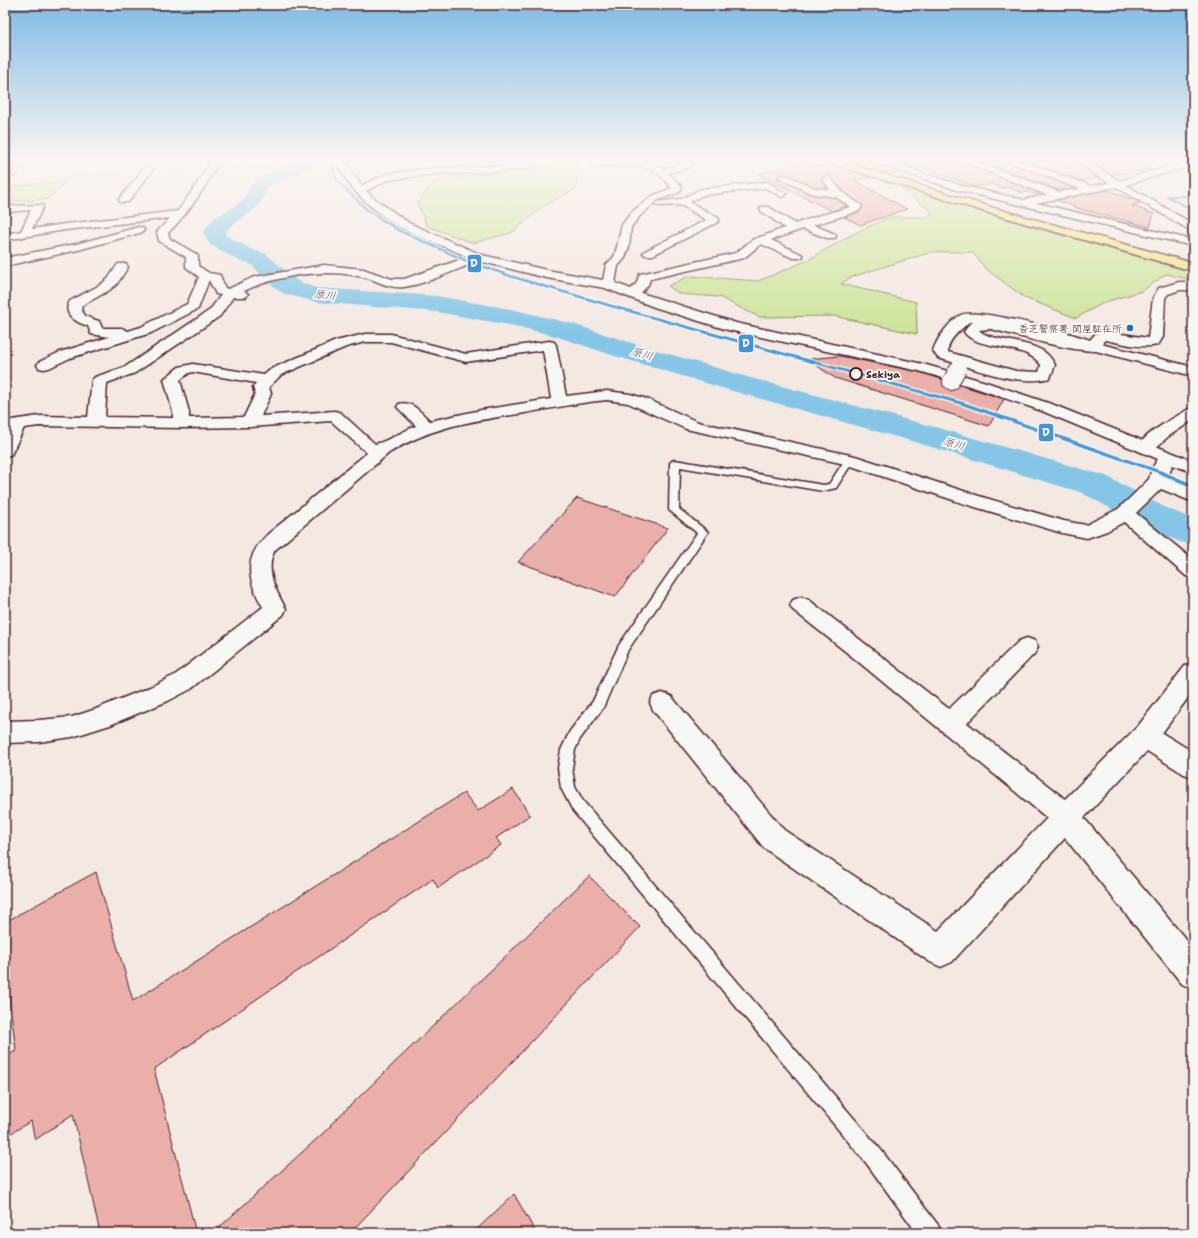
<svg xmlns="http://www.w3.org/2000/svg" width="1198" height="1238" viewBox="0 0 1198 1238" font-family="'Shantell Sans','Klee One',sans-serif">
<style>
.green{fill:#cde49a;stroke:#8c8262}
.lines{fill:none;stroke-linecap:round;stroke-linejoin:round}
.stream{fill:#6d839b;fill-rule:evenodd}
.river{fill:#85c6e6;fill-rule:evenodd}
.building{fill:#eaafa9;stroke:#4a1f2b}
.lane-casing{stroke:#4a1f2b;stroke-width:3}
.street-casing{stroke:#4a1f2b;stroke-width:3}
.secondary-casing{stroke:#4a1f2b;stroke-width:3}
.highway-casing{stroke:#4a1f2b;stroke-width:3}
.path{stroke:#4a1f2b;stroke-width:1;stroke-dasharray:0.5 1.5;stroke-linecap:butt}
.lane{fill:#f6f6f2;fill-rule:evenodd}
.street{fill:#f6f6f2;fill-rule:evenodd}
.secondary{fill:#f6f6f2;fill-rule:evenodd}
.highway{fill:#f4e382;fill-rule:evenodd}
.street-bridge-casing{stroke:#4a1f2b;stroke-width:18;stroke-linecap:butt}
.street-bridge{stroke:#f6f6f2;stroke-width:16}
.rail-1-casing{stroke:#f6f6f2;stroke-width:3}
.rail-1{fill:#4694d1;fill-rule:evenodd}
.poi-dot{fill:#1f6fb2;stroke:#f6f6f2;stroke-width:1.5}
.stop-dot{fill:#f6f6f2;stroke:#4a1f2b;stroke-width:2}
.labels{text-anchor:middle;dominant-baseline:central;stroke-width:4;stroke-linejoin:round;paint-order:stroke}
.far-poi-label{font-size:10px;fill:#4a1f2b;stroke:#f6f6f2;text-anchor:end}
.far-stop-label{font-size:10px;font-weight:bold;fill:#4a1f2b;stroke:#f6f6f2;text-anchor:start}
.far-water-label{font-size:11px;font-style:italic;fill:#5c5163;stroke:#f6f6f2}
.line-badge{stroke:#f6f6f2;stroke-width:1.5}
.badge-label{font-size:11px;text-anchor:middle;font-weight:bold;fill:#fff}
</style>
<rect width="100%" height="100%" fill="#f4e8e3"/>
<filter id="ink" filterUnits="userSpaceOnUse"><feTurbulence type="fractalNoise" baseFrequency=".025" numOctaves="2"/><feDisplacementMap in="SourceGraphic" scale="8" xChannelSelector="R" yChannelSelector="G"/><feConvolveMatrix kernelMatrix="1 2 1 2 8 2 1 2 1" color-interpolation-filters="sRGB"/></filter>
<g filter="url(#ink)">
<g class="green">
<polygon points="553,158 576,158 577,188 544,206 511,233 473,243 427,226 417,203 436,181 553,165"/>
<polygon points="66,181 48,199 5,202 5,187"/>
<polygon points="901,188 1032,227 1193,272 1193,280 1166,274 1142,291 1105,302 1076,318 1025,298 986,269 972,252 932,252 851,277 841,284 916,302 917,334 834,316 759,317 719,297 680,294 668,286 689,276 758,281 806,261 853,234 890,217 929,217 932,212"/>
</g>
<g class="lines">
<polygon class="stream" points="1167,195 1193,195 1193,197 1171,197 1193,209 1193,211 1166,197"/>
<path class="river" d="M299,158H318C307,175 283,176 268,188C263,193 263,201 258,206C251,213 227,227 225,233L226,236L255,251L265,253L296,280L303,284L317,288L437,296L515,310L573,324L635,344L751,378L942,429L1106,476L1166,508L1193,519V545L1180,542L1140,524L1080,492L918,443L729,390L615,356L555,336L515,326L437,312L316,302L285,294L278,290L249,263L240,261L210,245L203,233C212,214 229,213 243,199C248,193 249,184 257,179C270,172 287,168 299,158Z"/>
</g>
<g class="building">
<polygon points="837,158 862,158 899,172 888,174"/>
<polygon points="883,158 952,158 1042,194 1035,194 1027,192 1022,193 1008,187 1003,188 992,184 976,187 919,166 919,168 915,169"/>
<polygon points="972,158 998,158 1074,188 1059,190"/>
<polygon points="1019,158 1036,158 1046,162 1052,160 1073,166 1074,162 1098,178 1081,181"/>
<polygon points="1085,158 1149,158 1150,169 1112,175"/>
<polygon points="805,161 822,167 823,162 871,177 854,180 907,209 860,225 844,217 859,212 863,206 843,191 830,176 826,175 821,179 827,188 815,187 786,174 780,174 777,177 809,194 835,198 847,206 832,211 758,174"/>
<polygon points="1107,190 1135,200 1140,203 1132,206 1154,214 1150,227 1083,210 1056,200"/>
<polygon points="840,356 919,372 942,379 943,386 951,391 956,389 960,385 1004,399 989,426 835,378 807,359"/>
<polygon points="577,498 668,528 615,597 518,562"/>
<polygon points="513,789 530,815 496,838 501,845 438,888 433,879 154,1069 196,1233 100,1233 73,1114 35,1140 31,1121 5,1137 5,1057 16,1051 5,963 5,922 96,872 133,1001 464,793 478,811"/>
<polygon points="589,876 640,927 350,1233 213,1233 331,1126 330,1125"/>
<polygon points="514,1194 536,1233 473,1233"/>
</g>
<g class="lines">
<g class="lane-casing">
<g id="lane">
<polygon points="22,158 27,158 15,176 11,176"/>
<polygon points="849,457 854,460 836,488 823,491 680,467 679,509 708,532 628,650 603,708 580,739 575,750 572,768 575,787 583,801 881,1150 938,1225 941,1233 917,1233 867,1164 573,811 561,788 558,768 561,750 570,731 593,701 619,645 697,533 669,510 670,463 672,461 675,460 823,485 829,484 846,458"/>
</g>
</g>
<g class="street-casing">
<g id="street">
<polygon points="153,158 162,158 128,202 120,202 119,200 120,198"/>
<path d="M212,158H221C206,186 191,210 168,233L170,239L196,254L198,256V266L209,273L220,275L225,288L228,289L254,277L324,265L363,269L392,279H404L468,257C447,247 420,238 400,227C377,213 342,187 338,158H346L347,164L361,186L386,174L443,167L452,168L532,164L533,166L529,169L452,174L443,173L388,180L366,191L375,199L409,223L482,255L547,270L603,280L606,265L614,257L617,247L622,225L631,213L652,196L672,188C668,184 659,174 657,172C639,161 614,166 594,167L590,164L591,162L645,160L664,169L683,163L684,162L679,158H691L693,161L690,167L668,173L682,187L680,192L658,200L639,217L631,227L629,247L625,258L618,266L615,283L631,289L636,284L640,274L736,253L752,240L785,228L761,211L760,209L761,207H769L795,224L821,215L851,207L836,197L810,193L778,177L780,175H786L815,188L831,190L822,179L827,176L830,177L842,192L862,206L859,211L813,225L835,234L836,236L835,238H827L803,229L771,240L801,254L803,256L801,258H793L761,244L744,258L650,279L648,285L641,293L736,323L923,364L986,382L1054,405L1193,461V472L1172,465L1168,479L1193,489V502L1161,489L1136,513L1193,560V578L1186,576L1124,522L1107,531L1087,538L1062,533L965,504L845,464L686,429L628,403L607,400L589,402C568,405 547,409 525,413C475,421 434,425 389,453L275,550C264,570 276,591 286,609L283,615L191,689L168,701L110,725L72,737L39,742L5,743V721L39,720L72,717L96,709L150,687L175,675L263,607C247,580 243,557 268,534L367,453L331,421L250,427L181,428L39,426L24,428L11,455L5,456V434L6,431H5V421L39,416L88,417L92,380L95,377L125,367L210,310L221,295L216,294L209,280L198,309L151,333L70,358L49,368L44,369L39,368L37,365L39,362L60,352L109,337L91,334L88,326C78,323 61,315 70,301L100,285L108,279L118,264H126L128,267L117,284L108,291L81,306C82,317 89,318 99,321L102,328H122L128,331L141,327L187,304L199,277L186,267V257L159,241L157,232L170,218L65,230L5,240V234L21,231L31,210L5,212V206L42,205L43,207L32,229L65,224L178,211L197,184ZM479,261L547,278L605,288L654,307L728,330L919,371L976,388L1042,411L1158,459L1152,468L1149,479L1132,496L1118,509L1086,525L1064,521L979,496L855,456L698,422L647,399L630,394L607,391L566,396L556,345L554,342L549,341L466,354L391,334H365L336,341L271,369L264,375L193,364L179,367L164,379L173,412V418L105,417L107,383L135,373L189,337L220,316L233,297H246L248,294L244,291C277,275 327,268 363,277C378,280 388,289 404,287C427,284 457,269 479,261ZM365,342H391L466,362L543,350L551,399L481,410L430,421C421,413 412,400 399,404L397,407L416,426C407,429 382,444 375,444L341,413L335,411L261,416L271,394L269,387L281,375L346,347ZM193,372L256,383L253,387L255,394L244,417L189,418V412L180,380L189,373Z"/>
<polygon points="863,158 877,158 963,186 1025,200 1026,199 1047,195 953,158 966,158 1059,192 1080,189 999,158 1013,158 1091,186 1109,183 1070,158 1081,158 1119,181 1187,161 1187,158 1193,158 1193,165 1126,185 1193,224 1193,232 1116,187 1036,203 1193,240 1193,246 957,190"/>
<polygon points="767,182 787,194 782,197 765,188 703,195 690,202 718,218 719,220 718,222 653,255 645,255 643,253 645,251 706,220 681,205 657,206 656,204 657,202 681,199 701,189"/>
<polygon points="139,227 143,228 144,230 143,232 78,250 5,266 5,258 76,244"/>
<path d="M1179,282H1193V290H1180L1168,294L1165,298L1163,337L1158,345C1141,349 1122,343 1105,340L1103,342L1104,347L1102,350C1081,355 1015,335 991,329L979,330C989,342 1032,339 1048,355C1051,358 1053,362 1055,365L1050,378C1016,387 971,367 938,358L933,351C936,340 950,320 961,315C976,307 1071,333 1090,340L1097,332L1102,331L1148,338L1153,298L1159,288ZM969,322H975L970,323L964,332C977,351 1024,342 1041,365L1039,372L1016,371L948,352C947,340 961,330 969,322Z"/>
<polygon points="801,597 809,600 949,709 1019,641 1027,638 1035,641 1038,647 1035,653 967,723 1065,799 1138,726 1185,666 1193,664 1193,691 1162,733 1193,752 1193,777 1184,774 1147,751 1084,818 1193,948 1193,989 1182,984 1065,838 952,962 941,967 930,962 764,848 653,710 650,703 653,696 662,693 671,696 784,830 938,931 1047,818 855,659 793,610 790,605 793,600"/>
</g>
</g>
<g class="secondary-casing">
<g id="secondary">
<polygon points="1097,343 1193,367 1193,376 1092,350 1090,347 1092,344"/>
<path d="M1193,408V420L1169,436L1152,451L1146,452L1140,451L1137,447C1149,430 1171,420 1187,410Z"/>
</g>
</g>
<g class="highway-casing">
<polygon id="highway" points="815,158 830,158 994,208 1193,263 1193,271 986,212"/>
</g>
<g class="path">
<polyline points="229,169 328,164"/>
<polyline points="167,172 190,171"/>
<polyline points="68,177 122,175"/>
</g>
<use href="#lane" class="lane"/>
<use href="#street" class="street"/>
<use href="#secondary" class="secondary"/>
<use href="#highway" class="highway"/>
<g class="street-bridge-casing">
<polyline id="street-bridge" points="951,381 958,369"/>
</g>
<use href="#street-bridge" class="street-bridge"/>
<g class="rail-1-casing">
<polygon id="rail-1" points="327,158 330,158 339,181 367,208 401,230 468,260 514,276 616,306 963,402 1162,471 1193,484 1193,488 1158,473 959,404 614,308 512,278 466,262 399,232 365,210 337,182"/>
</g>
<use href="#rail-1" class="rail-1"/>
</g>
</g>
<linearGradient id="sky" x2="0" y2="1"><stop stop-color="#80bbe7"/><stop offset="0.48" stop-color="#faf5f2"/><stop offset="1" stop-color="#faf5f2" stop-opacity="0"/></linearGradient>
<rect width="1198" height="332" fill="url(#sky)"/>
<circle class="poi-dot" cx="1130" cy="328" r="4"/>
<circle class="stop-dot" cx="856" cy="374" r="6"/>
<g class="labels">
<g class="far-poi-label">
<text x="1122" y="328">香芝警察署 関屋駐在所</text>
</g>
<g class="far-stop-label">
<text x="866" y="374">Sekiya</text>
</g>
<g class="far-water-label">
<text transform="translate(325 295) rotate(7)">原川</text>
<text transform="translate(642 354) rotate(17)">原川</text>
<text transform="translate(954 444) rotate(16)">原川</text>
</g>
</g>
<g class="line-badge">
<rect x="467" y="254" width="15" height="19" rx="4" fill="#4694d1"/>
<rect x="738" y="334" width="16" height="19" rx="4" fill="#4694d1"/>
<rect x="1038" y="423" width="16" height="19" rx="4" fill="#4694d1"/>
</g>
<g class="badge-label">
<text x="474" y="267">D</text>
<text x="746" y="347">D</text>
<text x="1046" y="436">D</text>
</g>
<rect width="1198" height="1238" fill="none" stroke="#f6f6f2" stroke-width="20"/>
<rect x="10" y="10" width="1178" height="1218" fill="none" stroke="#4a1f2b" stroke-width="1.5" filter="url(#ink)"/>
</svg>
